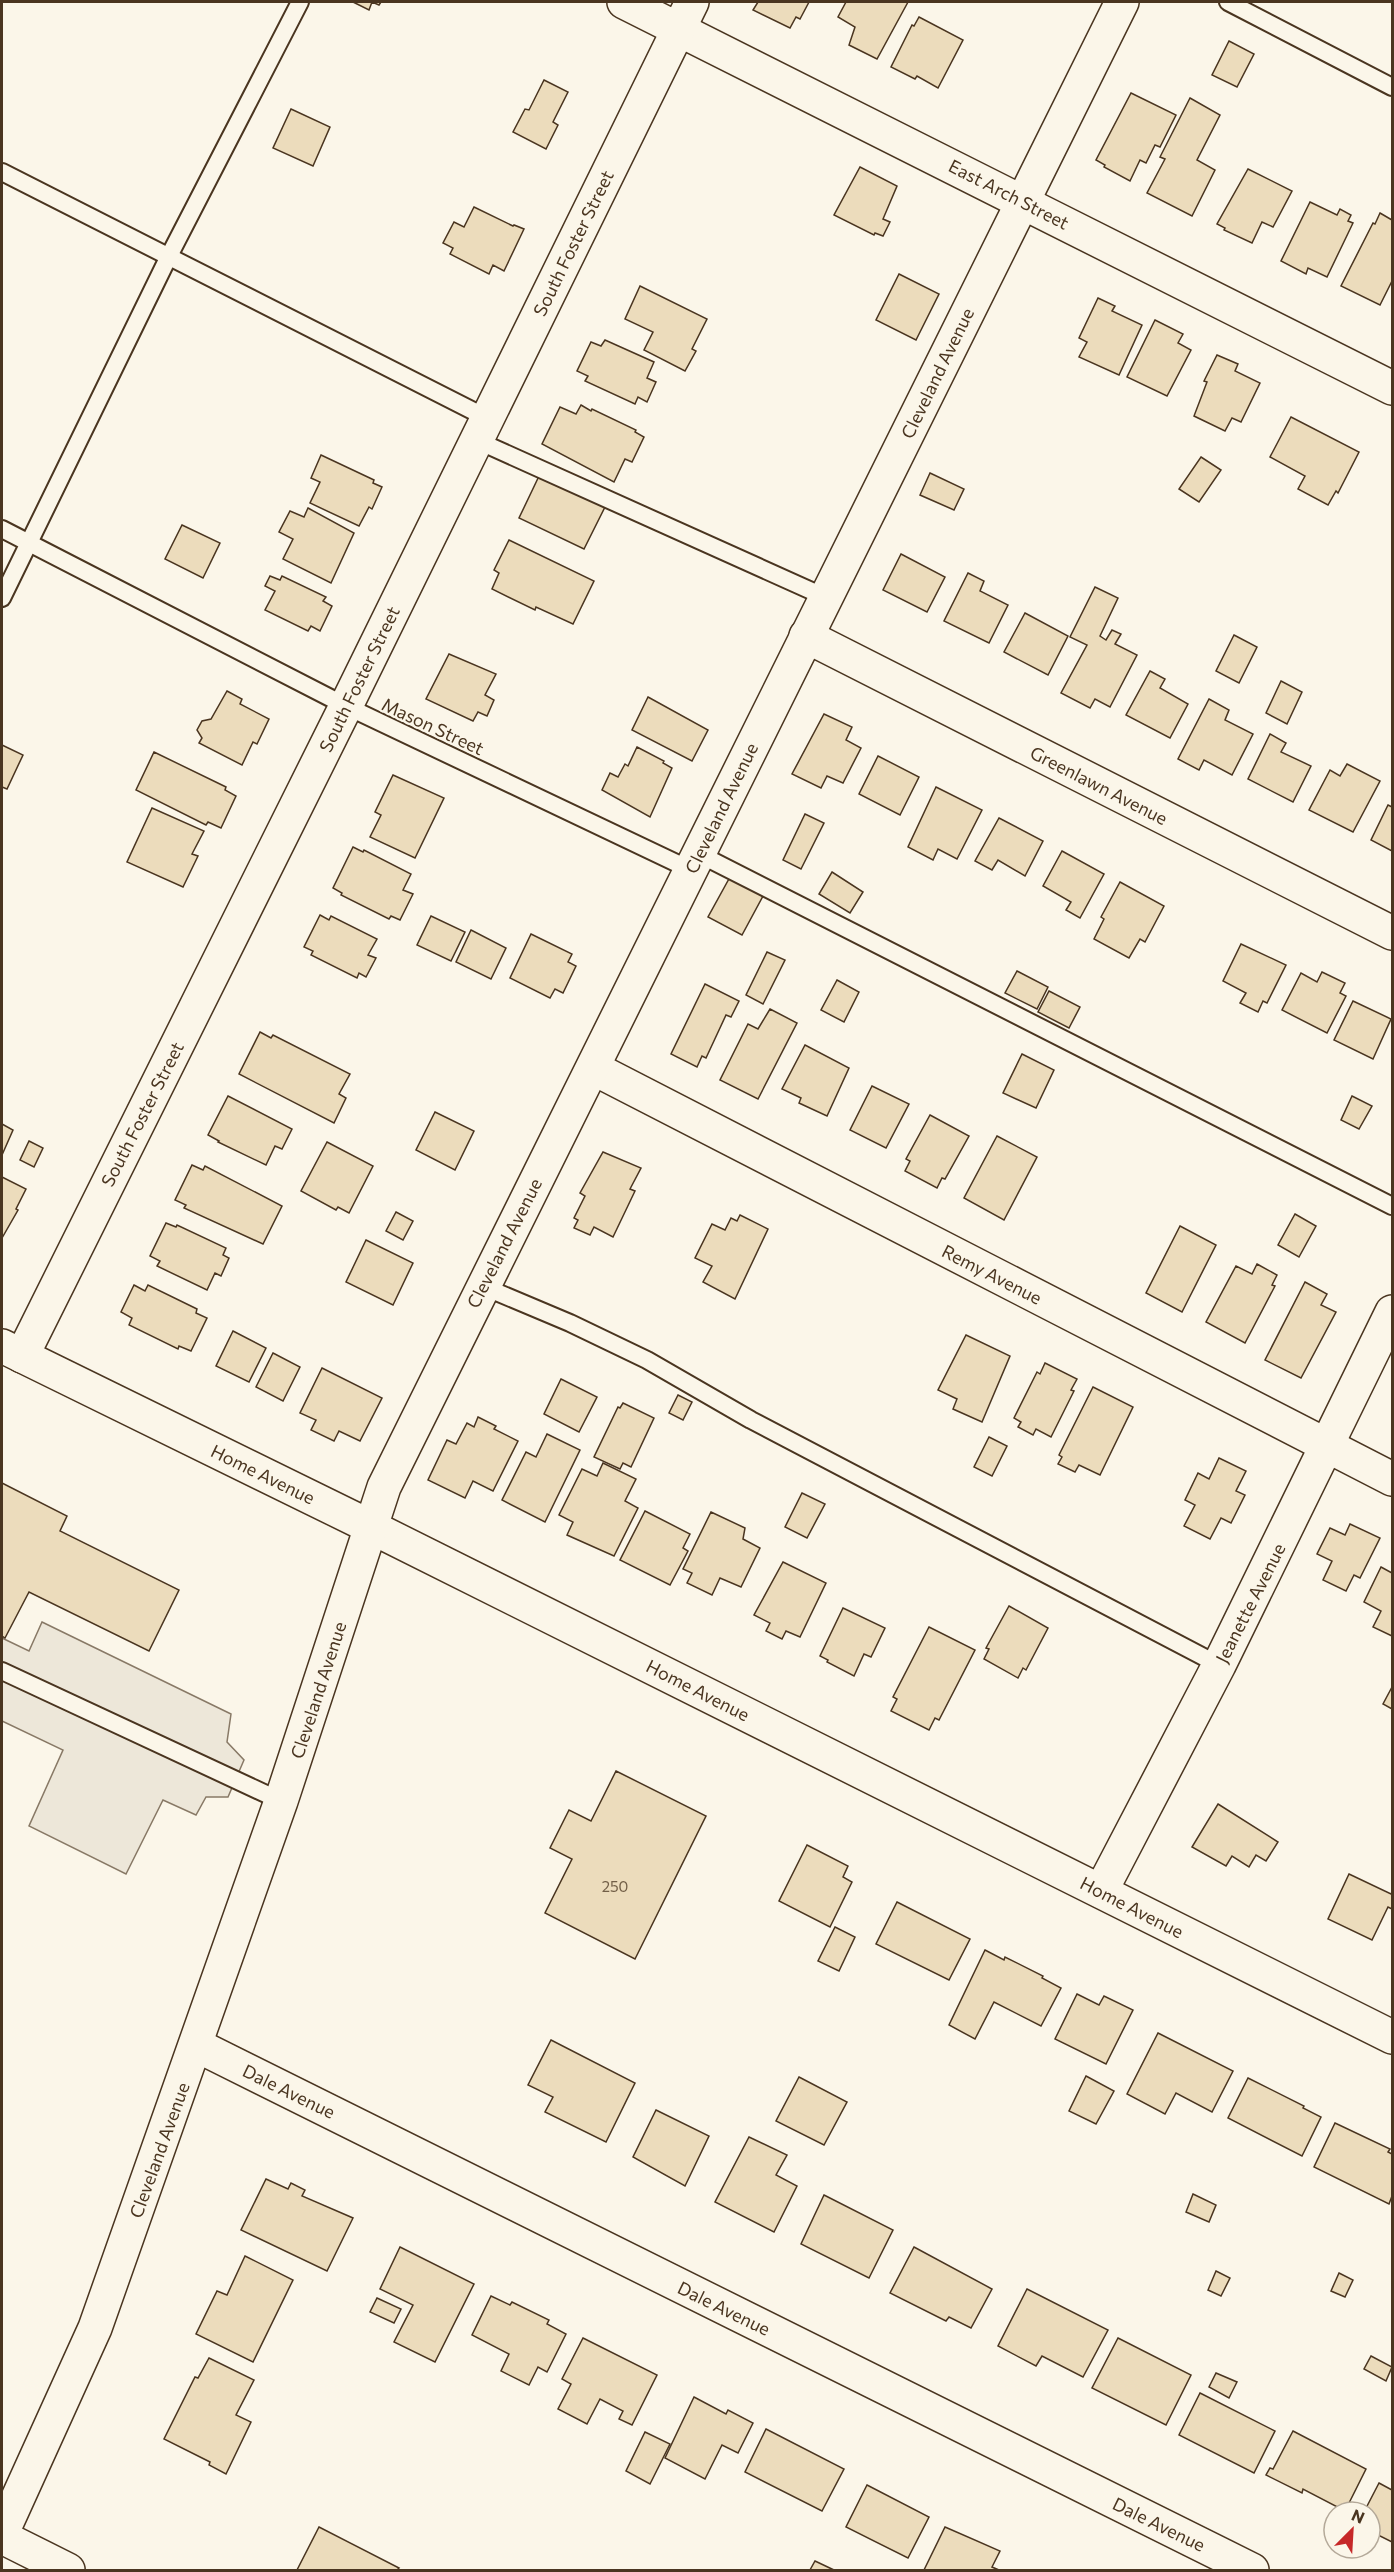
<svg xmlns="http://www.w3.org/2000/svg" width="1394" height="2572" viewBox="0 0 1394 2572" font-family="Commissioner,sans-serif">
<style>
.parking{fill:#ede7d9;stroke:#887966;stroke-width:1.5}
.building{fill:#ecdcbc;stroke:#4a3520;stroke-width:1.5}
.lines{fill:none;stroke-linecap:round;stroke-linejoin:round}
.service-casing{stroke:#4a3520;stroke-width:20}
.minor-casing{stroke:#4a3520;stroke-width:36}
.service{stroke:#fbf6e9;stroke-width:16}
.minor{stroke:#fbf6e9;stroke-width:33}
.labels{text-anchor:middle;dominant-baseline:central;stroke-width:4.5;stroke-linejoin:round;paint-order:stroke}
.number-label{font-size:15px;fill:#725f47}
.street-label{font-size:18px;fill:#4a3520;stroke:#fbf6e9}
</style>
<rect width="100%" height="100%" fill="#fbf6e9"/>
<polygon class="parking" points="42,1622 231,1714 227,1742 244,1760 228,1797 206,1797 196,1815 163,1800 126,1874 29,1826 63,1750 2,1721 2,1638 29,1651"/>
<g class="building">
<polygon points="353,2 381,2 379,5 372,2 369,10"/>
<polygon points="758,2 809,2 800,19 796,17 790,28 753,10"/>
<polygon points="846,2 908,2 877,59 849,45 855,27 838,17"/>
<polygon points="919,17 963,40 938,88 917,76 915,79 891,67 912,25 914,26"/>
<polygon points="1229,41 1254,54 1237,87 1212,75"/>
<polygon points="544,80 568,92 553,122 558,125 546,149 513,132 525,109 529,110"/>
<polygon points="1131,93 1176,115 1160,147 1155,145 1146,163 1140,160 1130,181 1104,167 1105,165 1096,160"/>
<polygon points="1190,98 1220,115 1197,160 1215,170 1192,216 1147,193 1165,159 1160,157"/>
<polygon points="291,109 330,127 313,166 273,148"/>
<polygon points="860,167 897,186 883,219 890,222 883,236 875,233 874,235 834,215"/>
<polygon points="1248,169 1292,191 1273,227 1262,222 1252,243 1224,230 1225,228 1217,224"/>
<polygon points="1310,202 1337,215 1340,209 1351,215 1348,221 1353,223 1327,277 1308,268 1306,274 1281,261"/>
<polygon points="474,207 513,226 514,225 524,229 504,271 493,265 489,274 450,254 453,248 443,243 454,222 464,227"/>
<polygon points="1380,213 1392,220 1392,281 1380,305 1341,286 1373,223 1375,224"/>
<polygon points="899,274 939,294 916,340 876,320"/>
<polygon points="640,286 707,319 692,349 696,351 685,371 644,350 653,332 625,319"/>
<polygon points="1098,298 1115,306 1112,311 1142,325 1119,375 1079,357 1087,342 1079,338"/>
<polygon points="1155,320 1183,334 1178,343 1191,350 1167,396 1127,377"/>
<polygon points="605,340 654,362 647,378 656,382 647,402 638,397 635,404 585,381 588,376 577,371 591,342 601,346"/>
<polygon points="1217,355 1238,364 1235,371 1260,383 1241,422 1232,418 1225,431 1194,416 1207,382 1204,381"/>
<polygon points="581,405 591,411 592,409 636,430 635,432 644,437 632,462 625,459 614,482 542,444 560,407 576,414"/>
<polygon points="1291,417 1359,452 1338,493 1336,491 1328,505 1298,489 1305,476 1270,457"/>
<polygon points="321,455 374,480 373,483 382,487 372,509 369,507 359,526 310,503 320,482 311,478"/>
<polygon points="1201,457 1221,470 1199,502 1179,489"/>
<polygon points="930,473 964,489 954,510 920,495"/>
<polygon points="540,474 605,507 584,549 519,518"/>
<polygon points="308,508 354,533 331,583 283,559 293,539 279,532 290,511 304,517"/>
<polygon points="182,525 220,543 203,578 165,559"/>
<polygon points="509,540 594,581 573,624 536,607 535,610 492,589 499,573 494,570"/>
<polygon points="901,554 945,577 927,612 883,590"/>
<polygon points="968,573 984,581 980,591 1008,605 989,643 944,621"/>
<polygon points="270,576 280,580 282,576 326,597 323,601 332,606 320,631 311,626 308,631 265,610 275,591 265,586"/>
<polygon points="1095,587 1118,598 1100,636 1106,640 1112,630 1121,634 1115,644 1137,655 1110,707 1095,699 1090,708 1061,693 1087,645 1070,637"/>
<polygon points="1025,613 1068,636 1048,675 1004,652"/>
<polygon points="1234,635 1257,647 1239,683 1216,671"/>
<polygon points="449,654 496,674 485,695 494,700 487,716 478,712 473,721 426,699"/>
<polygon points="1150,671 1165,679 1160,688 1188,704 1170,738 1126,715"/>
<polygon points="1281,681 1302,692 1287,724 1266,713"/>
<polygon points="227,691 242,699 240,704 269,719 257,744 253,742 242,765 199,743 202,738 197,730 202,721 211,719"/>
<polygon points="648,697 708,730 692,761 632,730"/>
<polygon points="1209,699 1229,710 1225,720 1253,734 1232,775 1204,760 1199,770 1178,759"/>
<polygon points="824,714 852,727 846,740 861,748 843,783 827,776 821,788 792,774"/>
<polygon points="1270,734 1286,743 1281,752 1311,766 1293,802 1248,779"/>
<polygon points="2,745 23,755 7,789 2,787"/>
<polygon points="637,747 664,761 663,763 672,768 650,817 602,790 610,773 618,777 625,764 628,766"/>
<polygon points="154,752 226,787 225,790 236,796 221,828 208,822 206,825 136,790"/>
<polygon points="878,756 919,777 900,815 859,794"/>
<polygon points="1347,764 1380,781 1353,832 1309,810 1330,770 1340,776"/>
<polygon points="393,775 444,798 415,858 370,837 381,815 375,812"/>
<polygon points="936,787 982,810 957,859 938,849 933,860 908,847"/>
<polygon points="1388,805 1392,807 1392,851 1371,840"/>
<polygon points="152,808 204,831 192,854 198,856 183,887 127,862"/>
<polygon points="805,814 824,823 801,869 783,860"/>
<polygon points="999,818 1043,841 1025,876 998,860 992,870 975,861"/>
<polygon points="353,847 363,852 364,850 411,874 403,890 413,894 400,920 391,916 389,919 341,895 342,893 333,888"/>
<polygon points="1062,851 1104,874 1080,918 1066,910 1071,902 1043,886"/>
<polygon points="832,872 863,892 850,913 819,894"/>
<polygon points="730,877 763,896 742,935 708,917"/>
<polygon points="1120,882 1164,906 1145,942 1140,939 1129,958 1094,939 1104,919 1101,917"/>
<polygon points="320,915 329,920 331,916 377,939 368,955 376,958 366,977 359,973 357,978 311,955 313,951 304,947"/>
<polygon points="431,916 465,932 451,961 417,945"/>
<polygon points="471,930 506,948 491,979 456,962"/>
<polygon points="531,934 572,954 568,962 576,966 563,993 555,989 550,998 510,978"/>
<polygon points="1241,944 1286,965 1267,1003 1263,1001 1258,1012 1240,1003 1246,993 1223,981"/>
<polygon points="767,952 785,960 763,1004 746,995"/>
<polygon points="1017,971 1048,987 1037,1009 1005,993"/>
<polygon points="1322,972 1345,983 1340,993 1346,996 1327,1033 1282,1010 1301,973 1317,982"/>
<polygon points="837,980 859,992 844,1022 821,1010"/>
<polygon points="705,984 739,1001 731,1017 726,1015 706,1058 702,1056 697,1067 671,1054"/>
<polygon points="1049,991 1080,1007 1069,1028 1038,1012"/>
<polygon points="1353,1001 1391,1019 1373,1059 1334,1040"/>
<polygon points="770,1009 797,1023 758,1099 720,1080 748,1024 758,1029"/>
<polygon points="260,1032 271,1038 273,1035 350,1074 339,1094 346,1098 334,1123 239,1074"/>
<polygon points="805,1045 849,1068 827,1116 799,1103 801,1098 782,1089"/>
<polygon points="1022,1054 1054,1070 1036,1108 1003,1093"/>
<polygon points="872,1086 909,1104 886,1148 850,1130"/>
<polygon points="228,1096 292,1129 282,1149 275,1146 266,1165 218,1142 219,1141 208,1135"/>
<polygon points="1352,1096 1372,1106 1359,1129 1341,1120"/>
<polygon points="435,1112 474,1131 455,1170 416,1150"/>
<polygon points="930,1115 969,1136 945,1179 942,1178 937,1188 905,1171 910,1161 906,1159"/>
<polygon points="2,1124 13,1130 2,1155"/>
<polygon points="997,1136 1037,1157 1004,1220 964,1198"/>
<polygon points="29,1141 43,1148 34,1167 20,1160"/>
<polygon points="327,1142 373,1166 349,1213 338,1207 336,1210 301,1191"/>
<polygon points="603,1152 641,1168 630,1189 635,1191 613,1237 594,1227 590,1235 574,1228 578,1220 574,1218 585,1196 580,1193"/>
<polygon points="192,1165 203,1170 205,1166 282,1206 263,1244 184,1208 186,1205 175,1200"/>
<polygon points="2,1177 26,1189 16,1209 18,1210 2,1238"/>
<polygon points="396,1212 413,1221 403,1240 386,1231"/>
<polygon points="1295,1214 1316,1226 1299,1257 1278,1245"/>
<polygon points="740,1215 768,1229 735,1299 703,1282 712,1266 695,1258 712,1224 725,1230 731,1218 737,1221"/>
<polygon points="166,1223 176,1227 177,1225 226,1248 223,1255 229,1258 221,1276 215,1273 207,1290 157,1266 160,1261 150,1256"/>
<polygon points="1180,1226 1216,1245 1182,1312 1146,1293"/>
<polygon points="366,1240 413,1263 393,1305 346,1282"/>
<polygon points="1257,1264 1277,1275 1272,1285 1275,1286 1245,1343 1206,1322 1236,1266 1252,1274"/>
<polygon points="1305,1282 1327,1294 1321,1305 1336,1312 1301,1378 1265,1360"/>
<polygon points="134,1285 145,1291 148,1285 197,1309 196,1313 207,1318 191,1351 179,1346 178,1349 129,1325 132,1318 121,1312"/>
<polygon points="233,1331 266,1348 249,1382 216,1366"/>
<polygon points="966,1335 1010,1356 982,1422 953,1409 957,1399 938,1390"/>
<polygon points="273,1353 300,1367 283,1401 256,1387"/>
<polygon points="1045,1363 1077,1379 1071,1390 1074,1391 1051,1437 1036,1429 1033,1435 1018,1427 1021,1422 1014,1418 1037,1372 1040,1374"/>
<polygon points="322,1368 382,1398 360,1441 339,1431 334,1441 311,1430 316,1420 300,1413"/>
<polygon points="561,1379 597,1397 579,1432 544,1414"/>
<polygon points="1093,1387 1133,1407 1100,1475 1079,1465 1075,1472 1058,1464 1062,1457 1059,1455"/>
<polygon points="678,1395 692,1402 683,1420 669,1413"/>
<polygon points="623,1403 654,1418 631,1467 623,1463 620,1469 594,1457 618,1407 620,1408"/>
<polygon points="478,1417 496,1426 494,1429 518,1441 493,1491 473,1481 465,1498 428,1480 447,1440 456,1444 467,1423 474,1427"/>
<polygon points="547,1434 580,1450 545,1522 502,1500 526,1452 536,1457"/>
<polygon points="989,1437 1007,1446 992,1476 974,1467"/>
<polygon points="1219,1458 1246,1471 1236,1491 1245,1495 1231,1523 1221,1518 1210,1539 1184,1526 1195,1505 1185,1500 1198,1473 1209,1479"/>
<polygon points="603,1463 636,1479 625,1501 638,1508 614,1556 567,1535 573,1522 559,1515 582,1469 597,1476"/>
<polygon points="2,1483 67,1516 60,1531 179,1590 149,1651 29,1592 5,1638 2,1636"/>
<polygon points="802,1493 825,1504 807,1538 785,1527"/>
<polygon points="645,1511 690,1534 683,1548 688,1551 670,1585 620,1560"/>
<polygon points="711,1512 745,1528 743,1539 760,1548 741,1587 720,1578 712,1595 687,1583 692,1573 683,1569"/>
<polygon points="1350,1524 1380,1538 1360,1578 1354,1575 1346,1591 1323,1580 1332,1561 1317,1554 1330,1528 1345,1535"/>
<polygon points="783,1562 826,1583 800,1637 786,1631 782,1639 766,1631 770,1623 754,1615"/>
<polygon points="1381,1567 1392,1573 1392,1636 1373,1627 1381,1611 1364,1602"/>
<polygon points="1009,1606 1048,1628 1026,1670 1023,1668 1018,1678 984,1659 989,1649 986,1648"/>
<polygon points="843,1608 885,1628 871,1657 864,1654 854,1676 827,1662 828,1660 820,1656"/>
<polygon points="929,1627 975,1650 939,1720 935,1718 929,1730 891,1711 897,1699 893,1697"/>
<polygon points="1392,1687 1392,1709 1383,1704"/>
<polygon points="616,1771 706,1816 635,1959 545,1913 572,1859 550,1848 569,1810 591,1821"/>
<polygon points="1218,1804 1278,1842 1266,1861 1256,1855 1249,1867 1232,1856 1226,1866 1192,1847"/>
<polygon points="807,1845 848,1866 843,1877 852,1882 830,1927 779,1901"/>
<polygon points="1349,1874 1391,1894 1392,1892 1392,1909 1388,1907 1372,1940 1328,1919"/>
<polygon points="897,1902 970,1939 949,1980 876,1944"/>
<polygon points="835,1927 855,1937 839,1971 818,1961"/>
<polygon points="985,1950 1004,1960 1005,1957 1043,1976 1042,1978 1061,1988 1041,2026 994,2002 975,2039 949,2025"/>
<polygon points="1077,1994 1099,2005 1104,1996 1133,2010 1106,2064 1055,2039"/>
<polygon points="1158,2033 1233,2071 1212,2112 1176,2093 1165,2114 1127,2094"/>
<polygon points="551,2040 635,2083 606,2142 545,2112 553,2097 528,2085"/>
<polygon points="1086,2076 1114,2091 1096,2124 1069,2111"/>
<polygon points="799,2077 847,2102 824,2145 776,2121"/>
<polygon points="1248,2078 1304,2106 1303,2108 1321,2117 1302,2156 1228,2118"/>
<polygon points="656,2110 709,2136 685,2186 633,2157"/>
<polygon points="1335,2123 1390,2149 1388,2152 1392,2154 1392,2196 1389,2204 1314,2167"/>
<polygon points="749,2137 787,2155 776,2175 797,2186 774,2232 715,2202"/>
<polygon points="266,2179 288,2189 291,2183 305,2190 302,2196 353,2218 327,2271 241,2230"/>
<polygon points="1193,2194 1216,2205 1209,2222 1186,2212"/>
<polygon points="824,2195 893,2230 869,2278 801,2244"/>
<polygon points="400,2247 474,2284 435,2362 394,2342 413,2305 380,2289"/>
<polygon points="914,2247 992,2289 971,2328 949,2317 946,2321 890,2293"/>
<polygon points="245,2256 293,2280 253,2362 196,2334 217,2291 227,2295"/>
<polygon points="1216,2271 1230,2278 1221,2296 1208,2290"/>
<polygon points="1339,2273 1353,2280 1345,2297 1331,2291"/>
<polygon points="1027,2289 1108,2330 1083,2377 1042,2356 1036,2366 998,2346"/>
<polygon points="491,2296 510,2305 512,2302 549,2320 547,2324 566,2334 547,2372 538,2367 529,2385 501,2371 509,2354 472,2335"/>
<polygon points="377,2298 401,2309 394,2323 370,2312"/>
<polygon points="583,2338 657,2375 632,2425 619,2419 623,2411 600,2399 587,2424 558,2409 571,2384 562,2379"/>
<polygon points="1118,2338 1191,2375 1166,2425 1092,2388"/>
<polygon points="1371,2356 1392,2367 1386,2381 1364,2369"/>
<polygon points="209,2358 254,2380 236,2415 251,2422 226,2474 209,2465 210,2462 164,2439 195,2377 198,2378"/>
<polygon points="1216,2373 1237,2382 1229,2398 1209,2387"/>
<polygon points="1200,2393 1275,2431 1254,2473 1179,2435"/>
<polygon points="694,2397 726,2414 728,2410 753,2423 738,2453 722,2445 705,2479 665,2458"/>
<polygon points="766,2429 844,2469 822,2511 745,2472"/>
<polygon points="1293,2431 1366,2469 1345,2511 1303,2489 1302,2493 1266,2475 1270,2468 1273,2469"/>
<polygon points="645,2432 670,2444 650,2484 626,2471"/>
<polygon points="1379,2483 1392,2490 1392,2542 1370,2531 1370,2512 1364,2512"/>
<polygon points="867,2485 929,2517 908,2558 846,2527"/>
<polygon points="319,2527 399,2568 397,2570 297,2570"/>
<polygon points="945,2527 1000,2551 992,2567 999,2570 924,2570"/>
<polygon points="815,2561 834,2570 810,2570"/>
</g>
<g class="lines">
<g class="service-casing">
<g id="service">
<polyline points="1228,2 1392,87"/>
<polyline points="2,172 487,418"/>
<polyline points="476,440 825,597"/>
<polyline points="2,529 346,706 691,870"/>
<polyline points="2,598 168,258 300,2"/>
<polyline points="699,854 1392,1206"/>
<polyline points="482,1286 570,1323 647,1360 751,1420 1219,1665"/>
<polyline points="2,1671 281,1801"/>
</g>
</g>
<g class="minor-casing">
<g id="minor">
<polyline points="624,2 1392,388"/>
<polyline points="806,636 1392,933"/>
<polyline points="593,1068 1392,1479"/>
<polyline points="2,1346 371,1527 1392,2037"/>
<polyline points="22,1356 346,706 692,2"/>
<polyline points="1101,1891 1219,1665 1392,1312"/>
<polyline points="196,2045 1252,2570"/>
<polyline points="2,2533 95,2328 281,1801 384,1487 1122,2"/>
<polyline points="2,2537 68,2570"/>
</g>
</g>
<use href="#service" class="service"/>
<use href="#minor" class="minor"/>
</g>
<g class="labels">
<g class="number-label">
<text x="615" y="1886">250</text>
</g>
<g class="street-label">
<text transform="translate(1009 194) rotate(27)">East Arch Street</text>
<text transform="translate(573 243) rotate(-64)">South Foster Street</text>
<text transform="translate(937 373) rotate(-64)">Cleveland Avenue</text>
<text transform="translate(359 679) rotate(-64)">South Foster Street</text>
<text transform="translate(433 726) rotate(25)">Mason Street</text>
<text transform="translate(1099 785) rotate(27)">Greenlawn Avenue</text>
<text transform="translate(721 808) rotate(-64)">Cleveland Avenue</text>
<text transform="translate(142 1114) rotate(-63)">South Foster Street</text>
<text transform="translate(504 1243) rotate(-63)">Cleveland Avenue</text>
<text transform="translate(992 1274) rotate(27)">Remy Avenue</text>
<text transform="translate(263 1474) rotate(26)">Home Avenue</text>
<text transform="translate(1250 1603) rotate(-63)">Jeanette Avenue</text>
<text transform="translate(318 1690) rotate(-72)">Cleveland Avenue</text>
<text transform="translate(698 1690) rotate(27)">Home Avenue</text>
<text transform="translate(1132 1907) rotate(27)">Home Avenue</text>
<text transform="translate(289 2091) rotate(26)">Dale Avenue</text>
<text transform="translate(159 2150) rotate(-70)">Cleveland Avenue</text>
<text transform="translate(724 2308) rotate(26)">Dale Avenue</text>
<text transform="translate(1159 2524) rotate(26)">Dale Avenue</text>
</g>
</g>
<rect width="1394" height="2572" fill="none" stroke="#4a3520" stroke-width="6"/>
<g transform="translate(1352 2530) rotate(24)"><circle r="28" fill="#fbf6e9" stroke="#b4a999" stroke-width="1.5"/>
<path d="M0-4.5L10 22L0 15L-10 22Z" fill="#c62828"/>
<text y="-9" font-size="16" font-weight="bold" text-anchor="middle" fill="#4a3520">N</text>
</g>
</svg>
